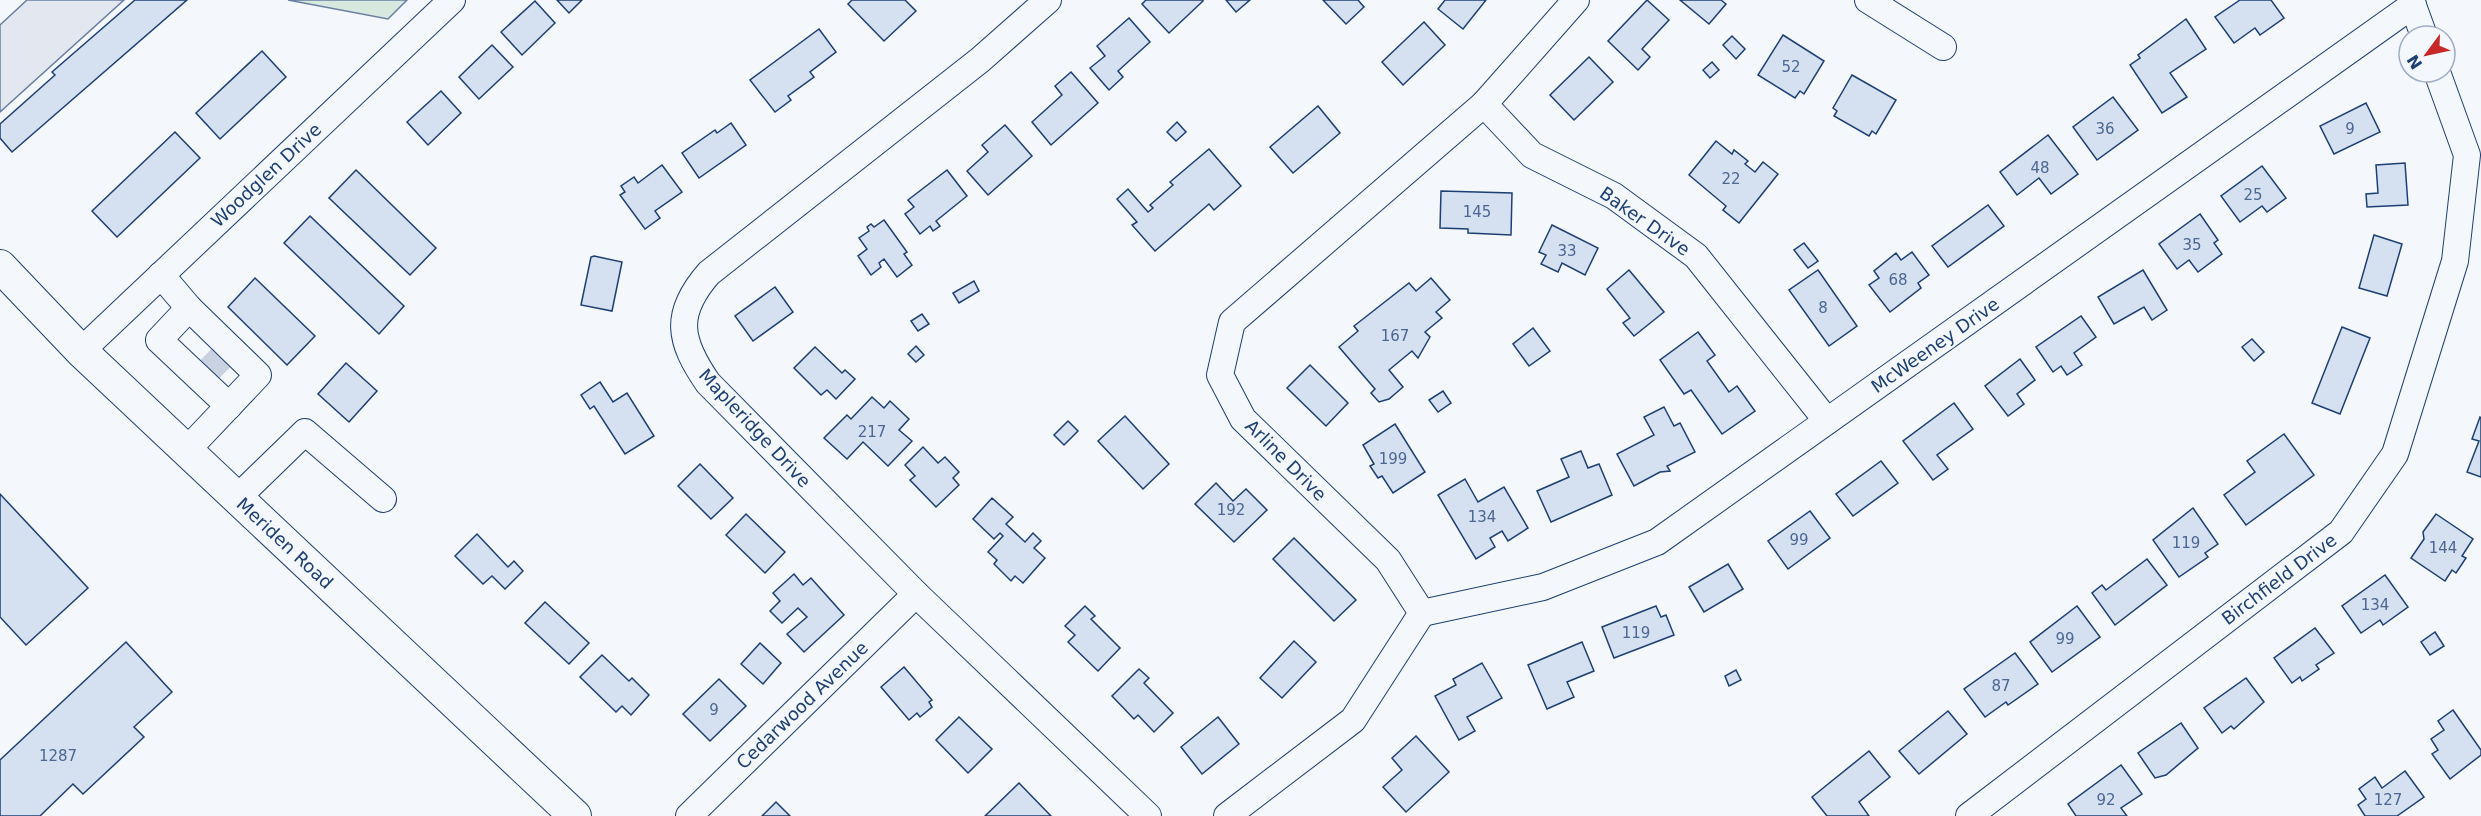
<svg xmlns="http://www.w3.org/2000/svg" width="2481" height="816" viewBox="0 0 2481 816" font-family="'DejaVu Sans',sans-serif">
<style>
.green{fill:#d7e8df;stroke:#687fa3;stroke-width:1.5}
.parking{fill:#e3e8f0;stroke:#687fa3;stroke-width:1.5}
.building{fill:#d5e0f0;stroke:#1d3f73;stroke-width:1.5}
.lines{fill:none;stroke-linecap:round;stroke-linejoin:round}
.minor-tunnel{stroke:#c9d2e0;stroke-width:26;stroke-dasharray:26 13;stroke-linecap:butt}
.minor-casing{stroke:#1d3f73;stroke-width:28}
.major-casing{stroke:#1d3f73;stroke-width:34}
.minor{stroke:#f4f7fb;stroke-width:26}
.major{stroke:#f4f7fb;stroke-width:32}
.labels{text-anchor:middle;dominant-baseline:central;stroke-width:4.5;stroke-linejoin:round;paint-order:stroke}
.number-label{font-size:15px;fill:#4b6792}
.street-label{font-size:18px;fill:#1d3f73;stroke:#f4f7fb}
</style>
<rect width="100%" height="100%" fill="#f4f7fb"/>
<polygon class="green" points="288,0 407,0 388,19"/>
<polygon class="parking" points="27,0 124,0 0,112 0,25"/>
<g class="building">
<polygon points="135,0 187,0 12,152 0,138 0,124 55,75 52,72"/>
<polygon points="557,0 582,0 569,13"/>
<polygon points="852,0 905,0 916,11 884,41 848,4"/>
<polygon points="1146,0 1203,0 1203,1 1169,33 1142,4"/>
<polygon points="1226,0 1250,0 1236,12"/>
<polygon points="1323,0 1358,0 1364,7 1346,24"/>
<polygon points="1445,0 1486,0 1463,29 1438,9"/>
<polygon points="1647,0 1669,20 1642,49 1650,57 1638,70 1608,41"/>
<polygon points="1680,0 1721,0 1726,4 1709,24"/>
<polygon points="2240,0 2271,0 2284,18 2260,35 2255,28 2234,43 2215,17"/>
<polygon points="535,1 555,23 522,55 501,32"/>
<polygon points="1129,18 1150,42 1118,71 1123,77 1109,90 1090,68 1105,56 1097,46"/>
<polygon points="2186,19 2206,49 2170,73 2187,97 2162,113 2130,65 2140,58 2138,55"/>
<polygon points="1424,22 1445,45 1403,85 1382,62"/>
<polygon points="819,29 836,52 810,72 814,77 788,96 791,100 775,112 750,80"/>
<polygon points="1783,35 1824,61 1804,94 1800,91 1795,98 1758,75"/>
<polygon points="1732,36 1745,49 1736,59 1723,45"/>
<polygon points="492,45 513,67 479,99 459,77"/>
<polygon points="262,51 286,77 220,139 196,113"/>
<polygon points="1589,57 1613,82 1574,120 1550,95"/>
<polygon points="1712,62 1719,70 1710,78 1703,70"/>
<polygon points="1071,72 1098,103 1051,145 1032,122 1062,95 1055,86"/>
<polygon points="1852,75 1896,100 1876,134 1872,131 1869,136 1834,116 1837,111 1833,108"/>
<polygon points="441,91 461,113 428,145 407,122"/>
<polygon points="2113,97 2138,130 2097,160 2073,127"/>
<polygon points="2366,103 2380,132 2334,154 2320,126"/>
<polygon points="1318,106 1340,133 1293,173 1270,147"/>
<polygon points="1177,122 1186,132 1176,141 1167,132"/>
<polygon points="731,123 746,145 699,178 682,153 715,130 717,133"/>
<polygon points="1005,125 1032,156 988,195 967,171 988,152 982,145"/>
<polygon points="175,132 200,158 117,237 92,211"/>
<polygon points="2048,135 2078,174 2051,194 2039,178 2017,195 2000,172"/>
<polygon points="1716,141 1732,154 1734,150 1748,161 1745,164 1755,172 1763,162 1778,174 1739,223 1723,210 1726,206 1689,175"/>
<polygon points="1209,149 1241,186 1214,210 1209,204 1155,251 1132,225 1137,222 1117,199 1128,189 1148,212 1153,208 1150,205 1173,185 1170,182"/>
<polygon points="2405,163 2408,205 2367,207 2366,194 2378,193 2376,165"/>
<polygon points="662,165 682,192 655,211 660,218 645,229 620,195 625,192 621,186 634,177 638,183"/>
<polygon points="2262,166 2286,198 2267,212 2262,206 2240,222 2221,196"/>
<polygon points="356,170 436,248 410,275 329,198"/>
<polygon points="947,170 967,196 936,221 940,226 933,231 930,226 920,234 905,214 914,207 908,200"/>
<polygon points="1441,191 1512,193 1511,235 1468,233 1468,229 1440,228"/>
<polygon points="1988,205 2004,226 1948,267 1932,246"/>
<polygon points="2200,214 2218,240 2214,243 2222,254 2198,272 2189,260 2177,269 2159,244"/>
<polygon points="310,216 404,306 379,334 284,243"/>
<polygon points="884,220 907,252 904,254 912,265 897,277 884,259 879,263 881,267 871,275 858,256 867,249 859,238 869,231 867,227 871,224 874,227"/>
<polygon points="1552,225 1598,248 1585,275 1562,263 1558,272 1541,264 1546,255 1539,252"/>
<polygon points="2374,235 2402,244 2387,296 2359,288"/>
<polygon points="1804,243 1818,261 1808,268 1794,250"/>
<polygon points="1912,252 1929,275 1918,283 1921,288 1890,312 1869,285 1879,278 1874,271 1896,253 1901,260"/>
<polygon points="594,256 622,262 612,311 581,305 591,257"/>
<polygon points="1629,270 1664,312 1634,336 1623,323 1630,318 1607,289"/>
<polygon points="1818,270 1857,326 1829,346 1789,290"/>
<polygon points="2143,270 2167,310 2152,320 2144,307 2114,324 2098,297"/>
<polygon points="255,278 315,336 287,365 228,307"/>
<polygon points="1431,278 1450,300 1436,312 1442,318 1425,332 1430,337 1418,358 1412,351 1389,370 1403,387 1389,399 1379,402 1371,393 1375,389 1339,347 1358,331 1354,326 1409,283 1416,291"/>
<polygon points="974,281 979,291 959,303 953,293"/>
<polygon points="775,287 793,312 753,341 735,316"/>
<polygon points="922,314 929,324 918,331 911,321"/>
<polygon points="2081,316 2096,337 2074,353 2082,365 2067,375 2061,366 2053,372 2036,347"/>
<polygon points="2342,327 2370,338 2340,414 2312,403"/>
<polygon points="1533,328 1550,351 1529,366 1513,344"/>
<polygon points="1698,332 1715,355 1707,361 1729,392 1737,386 1755,411 1722,434 1691,390 1684,394 1660,360"/>
<polygon points="2252,339 2264,352 2254,361 2242,347"/>
<polygon points="916,346 924,355 916,362 908,354"/>
<polygon points="815,347 842,373 845,370 855,379 836,399 827,390 821,395 794,368"/>
<polygon points="2020,359 2035,380 2017,394 2024,404 2008,416 1985,386"/>
<polygon points="346,363 377,391 349,422 318,394"/>
<polygon points="1310,365 1348,403 1326,426 1287,388"/>
<polygon points="600,382 613,402 627,393 654,436 625,454 594,406 590,409 581,395"/>
<polygon points="1443,391 1451,403 1438,412 1429,400"/>
<polygon points="872,397 884,408 890,401 909,419 899,430 912,441 888,466 863,442 847,459 824,438 847,415 851,419"/>
<polygon points="1954,403 1973,429 1937,455 1948,469 1933,480 1903,441"/>
<polygon points="1664,407 1674,426 1680,423 1695,452 1667,466 1670,471 1660,472 1634,486 1617,454 1654,435 1644,417"/>
<polygon points="1125,416 1169,464 1143,489 1098,441"/>
<polygon points="2480,417 2481,418 2481,477 2467,472 2479,441 2472,439"/>
<polygon points="1068,421 1078,431 1064,445 1054,435"/>
<polygon points="1395,424 1425,472 1393,493 1382,476 1378,478 1370,466 1374,464 1363,445"/>
<polygon points="2284,434 2314,475 2246,525 2224,495 2255,472 2247,461"/>
<polygon points="923,447 938,463 945,457 959,472 953,478 959,485 936,507 910,480 915,476 905,465"/>
<polygon points="1581,451 1588,468 1599,464 1612,495 1551,522 1537,491 1569,477 1561,459"/>
<polygon points="1881,461 1898,483 1853,516 1836,494"/>
<polygon points="700,464 733,498 711,519 678,486"/>
<polygon points="1465,479 1478,502 1504,487 1528,528 1508,541 1502,531 1490,538 1495,547 1476,559 1438,495"/>
<polygon points="1216,483 1233,501 1246,489 1267,510 1234,542 1195,504"/>
<polygon points="0,494 88,588 26,645 0,617"/>
<polygon points="992,498 1013,517 1006,524 1025,542 1033,533 1041,541 1034,548 1045,558 1023,583 1015,576 1011,581 994,564 997,560 988,552 1003,536 1000,533 994,539 973,519"/>
<polygon points="2193,508 2218,544 2205,553 2208,557 2179,577 2153,540"/>
<polygon points="1810,511 1830,538 1788,569 1768,541"/>
<polygon points="746,514 785,552 765,573 726,535"/>
<polygon points="2436,514 2473,539 2462,556 2466,558 2456,573 2452,570 2445,581 2411,558 2424,539 2423,532"/>
<polygon points="477,534 508,567 514,561 523,571 505,589 492,576 483,584 455,556"/>
<polygon points="1294,538 1356,600 1334,621 1273,559"/>
<polygon points="2147,559 2167,585 2115,625 2092,593 2102,585 2106,590"/>
<polygon points="1728,564 1743,589 1704,612 1689,587"/>
<polygon points="794,574 803,585 811,578 844,615 804,652 787,634 807,617 798,608 782,623 770,611 780,601 773,593"/>
<polygon points="2385,575 2408,607 2383,625 2380,620 2361,633 2342,606"/>
<polygon points="545,602 589,643 569,664 525,623"/>
<polygon points="1085,606 1095,616 1091,619 1120,648 1098,671 1068,642 1075,635 1065,626"/>
<polygon points="1656,606 1661,617 1666,615 1674,635 1614,658 1602,627"/>
<polygon points="2077,606 2100,637 2052,672 2030,642"/>
<polygon points="2315,628 2334,653 2316,665 2319,669 2302,681 2300,677 2292,683 2274,658"/>
<polygon points="2435,632 2444,646 2430,655 2421,642"/>
<polygon points="1294,641 1316,662 1282,698 1260,678"/>
<polygon points="126,642 172,692 134,727 144,737 83,794 73,784 40,816 0,816 0,760"/>
<polygon points="1582,642 1594,671 1567,682 1574,697 1547,709 1528,665"/>
<polygon points="760,643 781,663 763,684 741,664"/>
<polygon points="2015,653 2038,684 2008,705 2006,702 1985,717 1964,689"/>
<polygon points="602,655 629,681 632,678 649,695 631,715 622,706 616,712 580,677"/>
<polygon points="1482,663 1502,698 1467,717 1475,731 1459,740 1435,696 1456,685 1453,679"/>
<polygon points="904,667 932,700 929,702 932,707 920,717 917,713 909,720 881,687"/>
<polygon points="1139,669 1149,678 1144,683 1173,713 1154,732 1138,715 1134,719 1112,696"/>
<polygon points="1736,670 1741,680 1729,686 1725,676"/>
<polygon points="2246,678 2264,702 2234,729 2231,726 2222,733 2204,708"/>
<polygon points="719,679 746,706 710,741 683,714"/>
<polygon points="2453,710 2481,750 2481,755 2450,779 2432,754 2438,750 2431,739 2444,730 2438,721"/>
<polygon points="1948,711 1967,734 1919,774 1899,751"/>
<polygon points="959,717 992,749 968,773 936,740"/>
<polygon points="1218,717 1239,744 1202,774 1181,747"/>
<polygon points="2181,723 2198,748 2166,775 2155,778 2138,753"/>
<polygon points="1416,736 1449,772 1406,812 1383,787 1402,770 1392,758"/>
<polygon points="1869,751 1890,777 1859,802 1869,816 1827,816 1812,797"/>
<polygon points="2121,765 2142,794 2121,808 2127,816 2076,816 2068,804"/>
<polygon points="2405,771 2424,797 2397,816 2365,816 2358,805 2366,799 2359,789 2375,777 2382,788"/>
<polygon points="1019,783 1051,816 985,816"/>
<polygon points="776,802 790,816 762,816"/>
</g>
<g class="lines">
<polyline class="minor-tunnel" points="209,370 225,354"/>
<g class="minor-casing">
<g id="minor">
<path d="M1048,0L980,60L709,273C673,314 679,341 708,383L916,594L1148,816"/>
<polyline points="1868,0 1943,47"/>
<polyline points="2411,0 2424,36"/>
<polyline points="1484,104 1532,155 1614,196 1696,256 1827,421"/>
<polyline points="161,275 189,308 258,375 187,450"/>
<polyline points="189,308 159,340 229,406"/>
<polyline points="81,351 452,0"/>
<polyline points="237,498 305,432 383,499"/>
<polyline points="1422,613 1543,587 1657,542 2413,5"/>
<polyline points="1422,613 1388,560 1243,419 1220,375 1232,322 1484,104 1576,0"/>
<polyline points="689,816 916,594"/>
<polyline points="1227,816 1353,720 1422,613"/>
<polyline points="1969,816 2341,532 2395,454 2455,261 2467,155 2437,72"/>
</g>
</g>
<g class="major-casing">
<polyline id="major" points="0,266 81,351 575,816"/>
</g>
<use href="#minor" class="minor"/>
<use href="#major" class="major"/>
</g>
<g class="labels">
<g class="number-label">
<text x="1791" y="67">52</text>
<text x="2105" y="129">36</text>
<text x="2350" y="129">9</text>
<text x="2040" y="168">48</text>
<text x="1731" y="179">22</text>
<text x="2253" y="195">25</text>
<text x="1477" y="212">145</text>
<text x="2192" y="245">35</text>
<text x="1567" y="251">33</text>
<text x="1898" y="280">68</text>
<text x="1823" y="308">8</text>
<text x="1395" y="336">167</text>
<text x="872" y="432">217</text>
<text x="1393" y="459">199</text>
<text x="1231" y="510">192</text>
<text x="1482" y="517">134</text>
<text x="1799" y="540">99</text>
<text x="2186" y="543">119</text>
<text x="2443" y="548">144</text>
<text x="2375" y="605">134</text>
<text x="1636" y="633">119</text>
<text x="2065" y="639">99</text>
<text x="2001" y="686">87</text>
<text x="714" y="710">9</text>
<text x="58" y="756">1287</text>
<text x="2106" y="800">92</text>
<text x="2388" y="800">127</text>
</g>
<g class="street-label">
<text transform="translate(266 175) rotate(-43)">Woodglen Drive</text>
<text transform="translate(1645 221) rotate(35)">Baker Drive</text>
<text transform="translate(1935 345) rotate(-35)">McWeeney Drive</text>
<text transform="translate(755 428) rotate(47)">Mapleridge Drive</text>
<text transform="translate(1286 460) rotate(45)">Arline Drive</text>
<text transform="translate(285 543) rotate(43)">Meriden Road</text>
<text transform="translate(2279 579) rotate(-37)">Birchfield Drive</text>
<text transform="translate(802 705) rotate(-44)">Cedarwood Avenue</text>
</g>
</g>
<g transform="translate(2427 54) rotate(237)"><circle r="28" fill="#f4f7fb" stroke="#9eadc5" stroke-width="1.5"/>
<path d="M0-4.5L10 22L0 15L-10 22Z" fill="#c62828"/>
<text y="-9" font-size="16" font-weight="bold" text-anchor="middle" fill="#1d3f73">N</text>
</g>
</svg>
